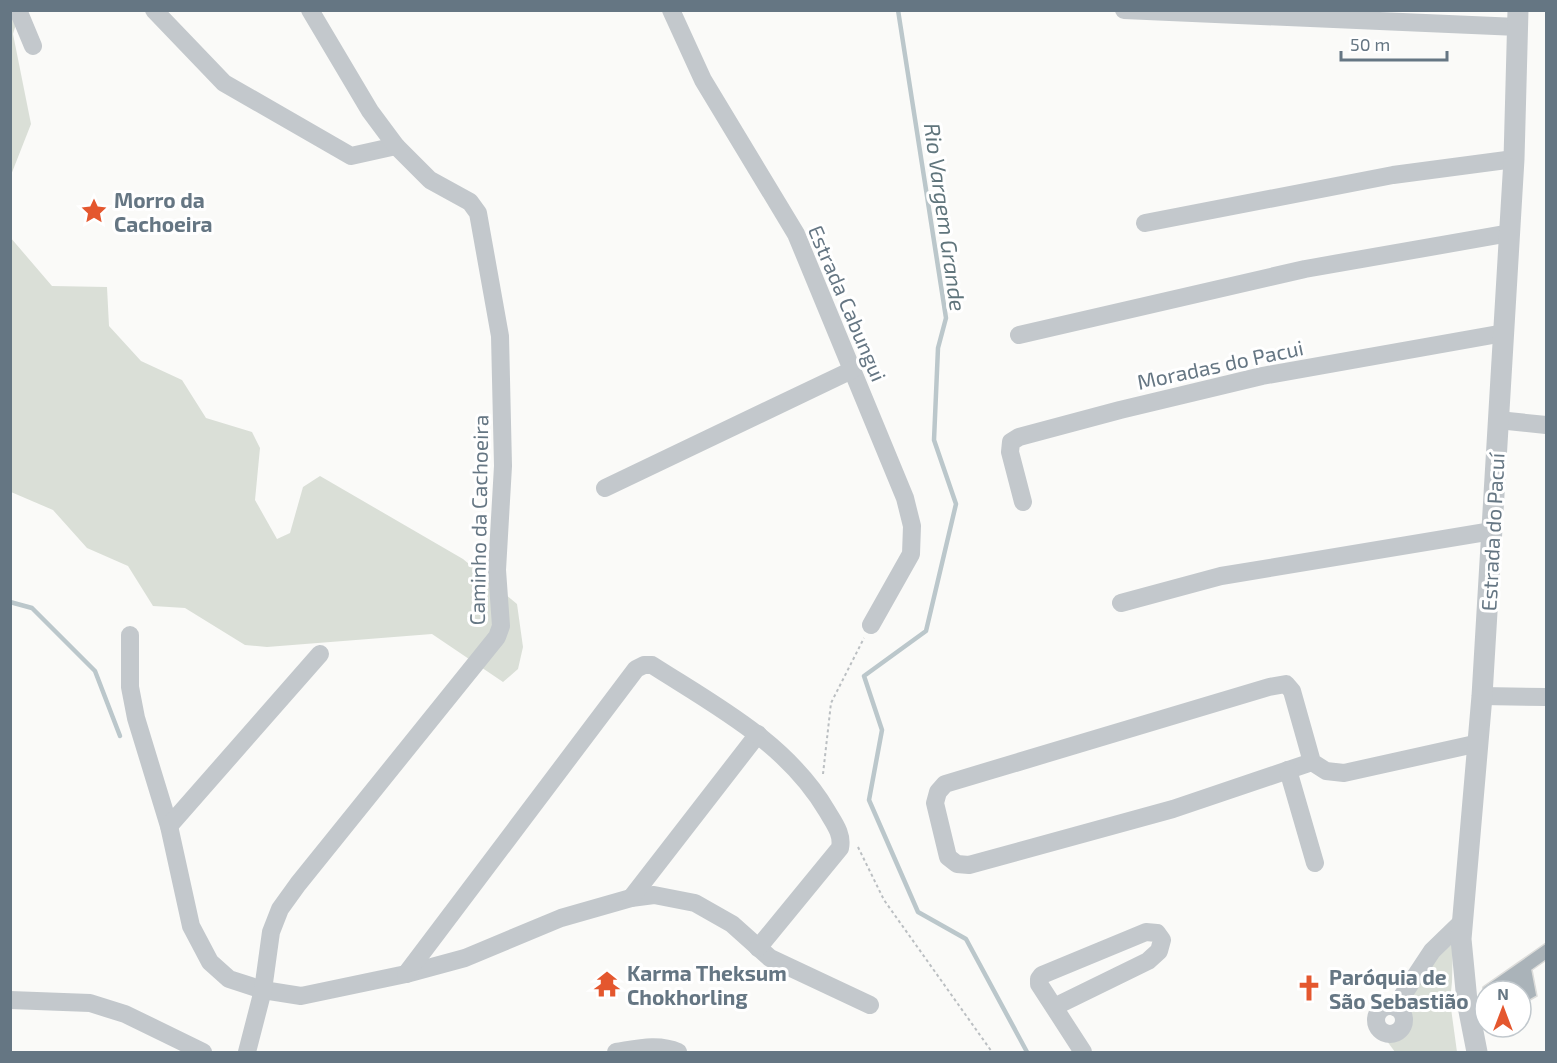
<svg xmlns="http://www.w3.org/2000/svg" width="1557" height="1063" viewBox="0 0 1557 1063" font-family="'Exo 2',sans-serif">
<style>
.green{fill:#dadfd7}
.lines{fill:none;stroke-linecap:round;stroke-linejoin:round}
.stream{stroke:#bbc7cb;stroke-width:4.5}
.building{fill:#aab3b9;stroke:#dcdcda;stroke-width:1.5}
.path{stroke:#bbbfc2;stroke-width:2;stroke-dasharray:3 3;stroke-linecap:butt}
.minor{stroke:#c3c8cc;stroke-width:18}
.tertiary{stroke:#c3c8cc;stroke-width:21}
.labels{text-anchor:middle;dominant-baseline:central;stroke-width:6;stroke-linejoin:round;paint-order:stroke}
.poi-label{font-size:21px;font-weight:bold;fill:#657683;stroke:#fff;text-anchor:start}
.street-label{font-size:21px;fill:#657683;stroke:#fff}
.water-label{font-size:22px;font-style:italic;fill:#60757c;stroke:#fff}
</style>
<rect width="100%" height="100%" fill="#fafaf8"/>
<g class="green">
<polygon points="11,11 20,11 13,34 31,124 11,175"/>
<polygon points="10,237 52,286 107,287 109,326 141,361 182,380 206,418 252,432 260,448 255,500 277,539 290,533 303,487 320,476 463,559 517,604 523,647 518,669 503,682 432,634 267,647 245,645 185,608 153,606 128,566 87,548 53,510 11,492"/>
<path d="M1453,943L1452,982L1450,1001L1457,1052H1395L1384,1037C1404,1038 1409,1023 1405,1007L1433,962Z"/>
</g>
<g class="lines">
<g class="stream">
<polyline points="898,10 946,318 938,348 934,440 956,504 926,631 864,676 882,730 869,800 918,912 966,939 1027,1052"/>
<polyline points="10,602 32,608 95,671 120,736"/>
</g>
</g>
<polygon class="building" points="1546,943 1546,960 1532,970 1537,996 1521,1005 1521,991 1485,991 1485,1000 1482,994 1483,987"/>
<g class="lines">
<g class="path">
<polyline points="823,774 831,703 864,638"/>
<polyline points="858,847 884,900 992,1052"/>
</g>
<g class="minor">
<polyline points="18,10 33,46"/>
<polyline points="154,10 224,83 351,156 396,146"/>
<polyline points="671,10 703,80 796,234 905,498 912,526 911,554 871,625"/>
<polyline points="1124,10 1518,27"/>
<polyline points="1145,223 1393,175 1514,159"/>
<polyline points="1019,335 1305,269 1510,233"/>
<polyline points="1498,420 1546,425"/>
<polyline points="605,488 852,370"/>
<polyline points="1023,502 1010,452 1011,442 1019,437 1120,410 1262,376 1504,333"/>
<polyline points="1121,603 1221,576 1492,531"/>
<polyline points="130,635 130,687 136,718 169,826 191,926 210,962 229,979 263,990 301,996 406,974 465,958 561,918 631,898 654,895 695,903 732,924 770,958 870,1005"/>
<polyline points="1482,696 1546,697"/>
<polyline points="1312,762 1173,809 969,865 957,864 948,857 935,803 938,792 945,784 1269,687 1286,684 1292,691 1312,762 1326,771 1344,773 1479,743"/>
<polyline points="1288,770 1315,863"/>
<polyline points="169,826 320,654"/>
<polyline points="631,898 758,734"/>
<path d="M406,974L636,669L644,665H652C716,706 787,743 827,811C834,823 843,834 840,848L758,948"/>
<polyline points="10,1000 90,1003 125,1014 203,1052"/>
<circle cx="1390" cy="1020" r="14"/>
<polyline points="1054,1007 1148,961 1159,951 1162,940 1157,933 1146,932 1042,975 1039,979 1039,984 1083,1052"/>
<polyline points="1395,1007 1432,951 1463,921"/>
<polyline points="247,1052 263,990 271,932 280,909 298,884 497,637 501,626 497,570 503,466 500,336 478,213 470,202 430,180 396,146 370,111 310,10"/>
<path d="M616,1052C636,1049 658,1043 678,1052"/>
</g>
<polyline class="tertiary" points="1477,1052 1467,1001 1461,939 1482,696 1514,159 1518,10"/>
</g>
<defs>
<g id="sight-bare" transform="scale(2.07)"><path d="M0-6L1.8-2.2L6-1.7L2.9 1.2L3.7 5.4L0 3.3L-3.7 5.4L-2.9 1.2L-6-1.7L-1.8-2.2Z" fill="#e4572e" stroke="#fff" stroke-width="2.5" paint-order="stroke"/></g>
<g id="temple-bare" transform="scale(2.07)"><path d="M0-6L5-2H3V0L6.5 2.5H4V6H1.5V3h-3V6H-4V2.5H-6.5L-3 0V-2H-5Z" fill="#e4572e" stroke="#fff" stroke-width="2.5" paint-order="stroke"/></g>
<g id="church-bare" transform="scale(2.07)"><path d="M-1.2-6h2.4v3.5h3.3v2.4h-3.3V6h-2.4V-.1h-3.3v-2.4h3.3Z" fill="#e4572e" stroke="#fff" stroke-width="2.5" paint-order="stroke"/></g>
</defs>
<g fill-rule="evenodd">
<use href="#sight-bare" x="94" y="211"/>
<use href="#temple-bare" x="607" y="984"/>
<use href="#church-bare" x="1309" y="988"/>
</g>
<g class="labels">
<g class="poi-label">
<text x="114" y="199">Morro da<tspan x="114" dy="24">Cachoeira</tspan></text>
<text x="627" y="972">Karma Theksum<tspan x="627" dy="24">Chokhorling</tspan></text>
<text x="1329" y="976">Paróquia de<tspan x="1329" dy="24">São Sebastião</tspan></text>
</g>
<g class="street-label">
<text transform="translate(848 303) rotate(67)">Estrada Cabungui</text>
<text transform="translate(1220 364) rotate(-12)">Moradas do Pacui</text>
<text transform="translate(478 520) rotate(-89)">Caminho da Cachoeira</text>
<text transform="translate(1492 532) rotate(-87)">Estrada do Pacuí</text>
</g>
<g class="water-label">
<text transform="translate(946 217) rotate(82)">Rio Vargem Grande</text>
</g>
</g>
<rect width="1557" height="1063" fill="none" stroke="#657683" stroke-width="24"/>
<g transform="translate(1503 1009)"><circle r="28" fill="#ffffff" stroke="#c1c8cd" stroke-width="1.5"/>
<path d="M0-4.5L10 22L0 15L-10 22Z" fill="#e4572e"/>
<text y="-9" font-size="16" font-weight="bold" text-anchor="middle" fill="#657683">N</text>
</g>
<path d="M1341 51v9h106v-9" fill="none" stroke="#657683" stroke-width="3"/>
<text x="1350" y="51" font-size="18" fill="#657683" stroke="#ffffff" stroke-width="4.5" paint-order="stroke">50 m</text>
</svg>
